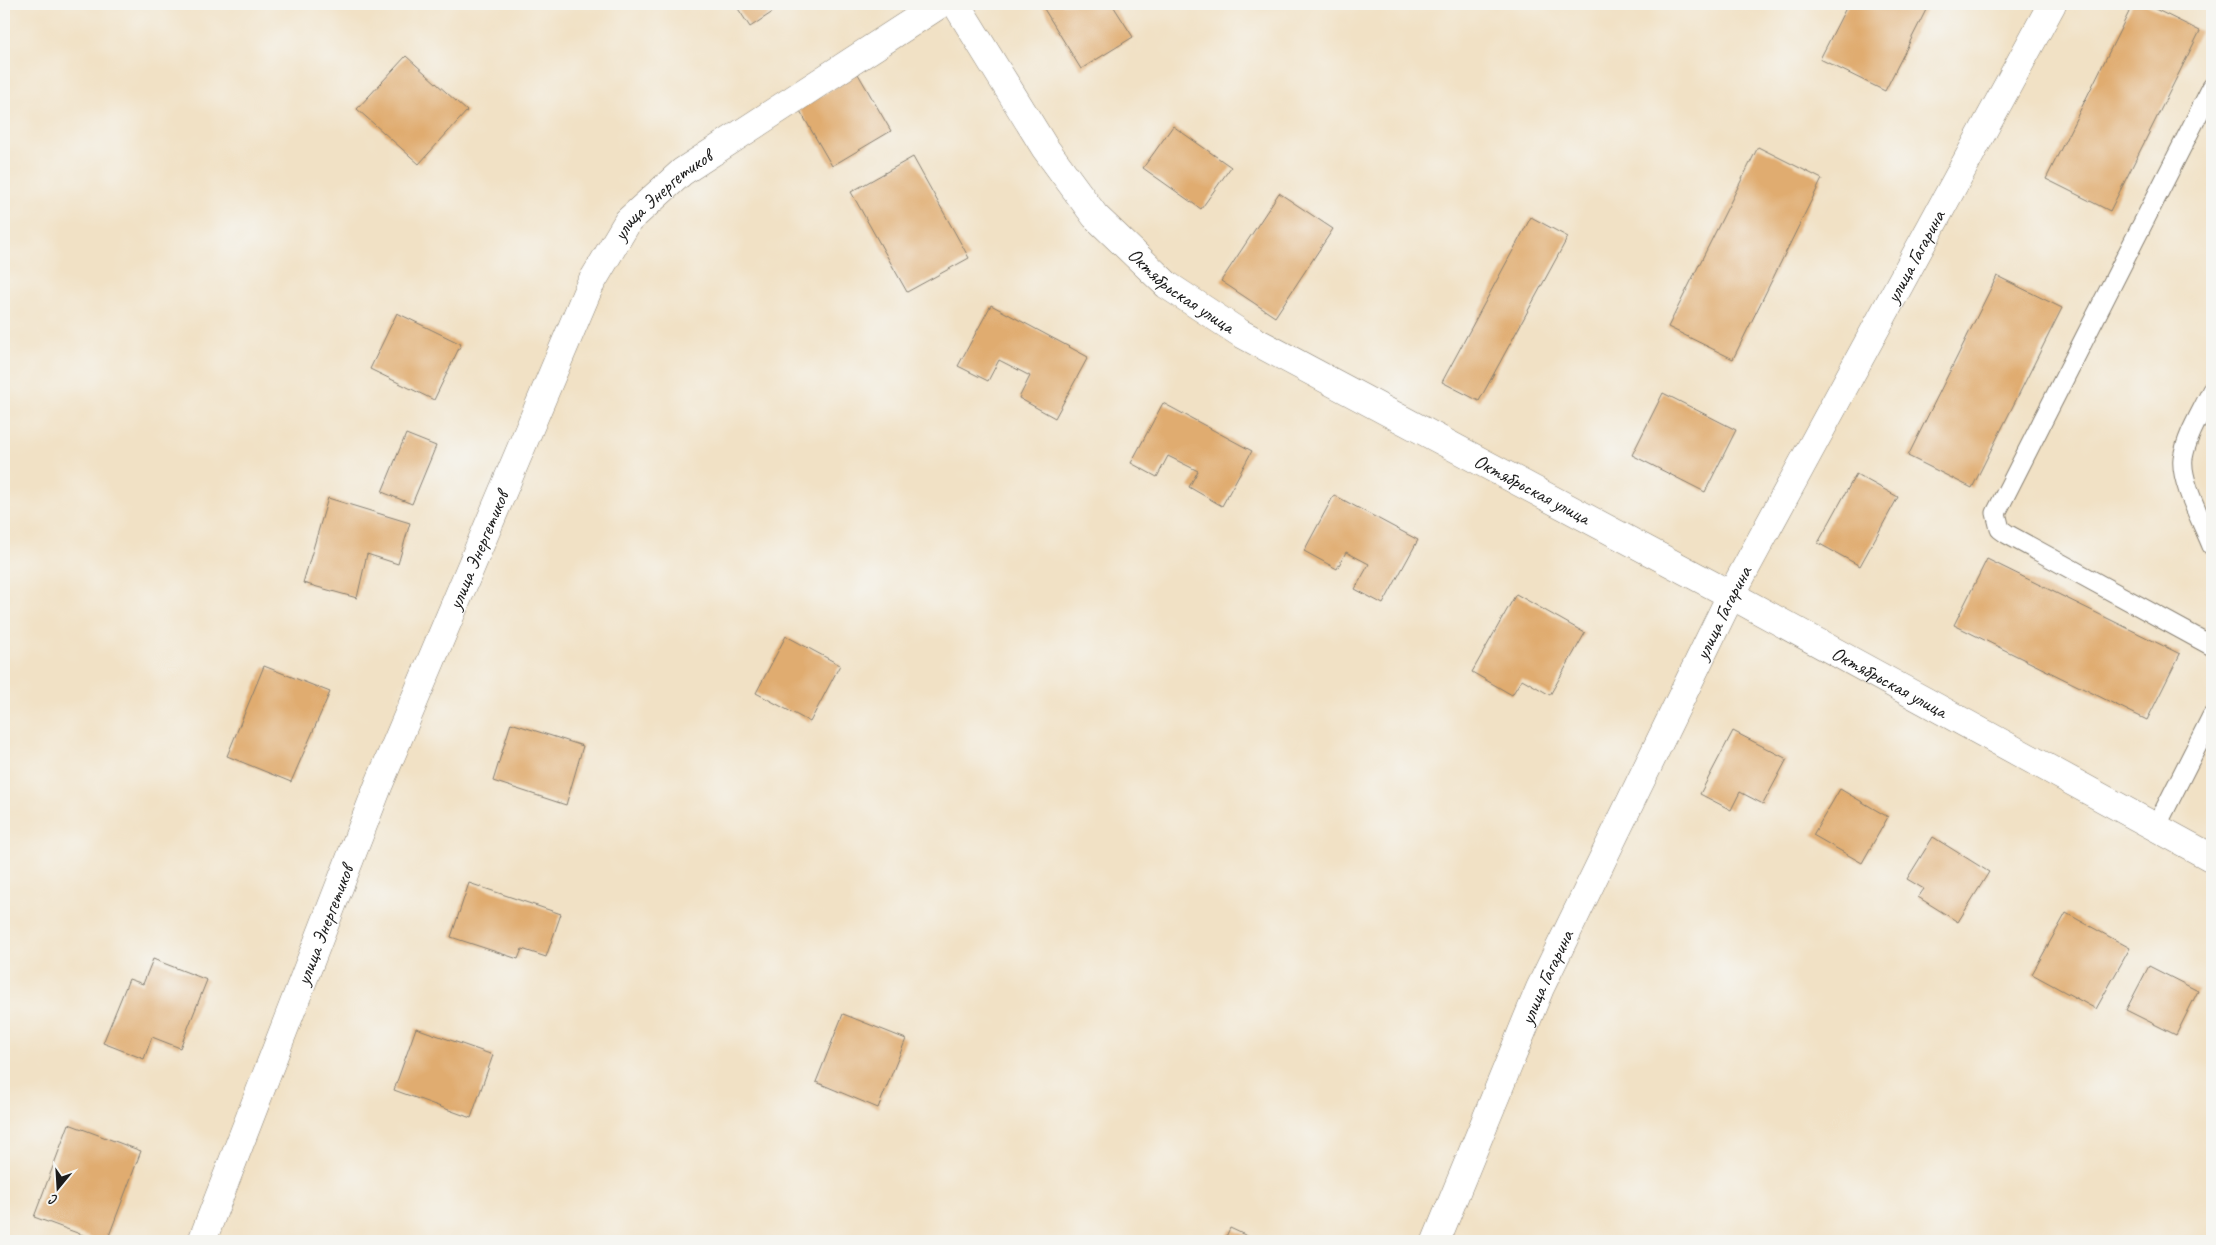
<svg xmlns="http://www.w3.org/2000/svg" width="2216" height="1245" viewBox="0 0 2216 1245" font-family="Caveat,sans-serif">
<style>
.building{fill:#e0ac70}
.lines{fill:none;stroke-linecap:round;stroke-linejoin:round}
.service-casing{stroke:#867e70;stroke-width:21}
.minor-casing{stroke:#867e70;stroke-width:29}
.tertiary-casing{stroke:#867e70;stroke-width:29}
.service{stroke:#fff;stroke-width:19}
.minor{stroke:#fff;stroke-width:28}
.tertiary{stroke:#fff;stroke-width:28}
.labels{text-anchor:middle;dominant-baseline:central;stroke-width:5;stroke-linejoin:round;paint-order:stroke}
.street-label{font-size:20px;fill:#1c1c1c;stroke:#f6f6f2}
</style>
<rect width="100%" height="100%" fill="#f6f6f2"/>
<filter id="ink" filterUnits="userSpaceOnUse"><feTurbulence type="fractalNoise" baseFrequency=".02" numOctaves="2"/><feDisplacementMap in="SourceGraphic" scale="10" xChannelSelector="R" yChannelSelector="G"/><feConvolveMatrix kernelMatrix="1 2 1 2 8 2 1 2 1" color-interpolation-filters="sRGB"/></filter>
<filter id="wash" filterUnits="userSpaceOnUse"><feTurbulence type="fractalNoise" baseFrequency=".0096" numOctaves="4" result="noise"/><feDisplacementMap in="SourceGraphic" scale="20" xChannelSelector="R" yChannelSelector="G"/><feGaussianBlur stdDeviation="1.12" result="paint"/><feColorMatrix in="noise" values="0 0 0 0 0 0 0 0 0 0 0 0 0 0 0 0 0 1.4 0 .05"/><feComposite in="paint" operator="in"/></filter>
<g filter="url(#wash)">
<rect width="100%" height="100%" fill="#f1e1c5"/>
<g id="blocks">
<g class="building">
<polygon points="735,4 785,4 750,27"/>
<polygon points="1041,4 1112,4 1133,37 1081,69"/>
<polygon points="1848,4 1929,4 1885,91 1820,59"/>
<polygon points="2133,4 2145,4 2200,31 2110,211 2046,179"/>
<polygon points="406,56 467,111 419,164 357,109"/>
<polygon points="858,74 891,131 832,166 799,109"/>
<polygon points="1173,126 1231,167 1201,209 1143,168"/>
<polygon points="1758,147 1822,179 1733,359 1668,327"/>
<polygon points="913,157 969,258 907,292 851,192"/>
<polygon points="1279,193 1333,229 1275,317 1221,281"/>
<polygon points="1531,217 1568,237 1479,401 1442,382"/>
<polygon points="1997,276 2062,308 1972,488 1908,456"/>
<polygon points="991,305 1088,357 1055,418 1019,398 1030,376 999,360 988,381 958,366"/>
<polygon points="397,313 461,344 434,400 370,369"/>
<polygon points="1663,393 1736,430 1705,492 1632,455"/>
<polygon points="1163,403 1252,451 1222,506 1189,487 1198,471 1168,456 1157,477 1131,463"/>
<polygon points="406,434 436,446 412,504 382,492"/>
<polygon points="1856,474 1898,497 1860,566 1818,543"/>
<polygon points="1334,495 1418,540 1383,604 1355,589 1369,564 1346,552 1337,569 1304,551"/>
<polygon points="328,498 410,523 398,564 367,554 357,598 303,583"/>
<polygon points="1987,559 2180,654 2147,720 1954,625"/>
<polygon points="1516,594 1585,633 1550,695 1522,679 1512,695 1472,672"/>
<polygon points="786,636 840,665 810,722 756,693"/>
<polygon points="264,666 330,692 291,782 227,756"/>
<polygon points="511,723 583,746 566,805 493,781"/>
<polygon points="1733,731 1787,759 1763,804 1740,792 1731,810 1700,794"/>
<polygon points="1840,789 1888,817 1862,863 1813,835"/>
<polygon points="1933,837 1989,872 1958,922 1918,897 1924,889 1907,879"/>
<polygon points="469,883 561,914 546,957 522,949 518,959 451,937"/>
<polygon points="2066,913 2130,948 2096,1009 2032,974"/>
<polygon points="153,959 207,980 180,1048 152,1037 144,1059 103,1043 129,979 143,984"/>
<polygon points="2149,966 2198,991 2176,1035 2126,1010"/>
<polygon points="843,1014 906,1039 878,1108 816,1082"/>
<polygon points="416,1028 493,1055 471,1118 394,1090"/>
<polygon points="69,1124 141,1151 107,1241 99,1241 34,1217"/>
<polygon points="1230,1228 1258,1241 1224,1241"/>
</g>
</g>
</g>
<g filter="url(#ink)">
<use href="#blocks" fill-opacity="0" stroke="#867e70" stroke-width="1"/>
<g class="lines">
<g class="service-casing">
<g id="service">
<polyline points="2212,87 1996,513 2000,529 2007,534 2212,646"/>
<path d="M2212,390C2202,412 2187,434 2183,458C2180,482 2203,523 2212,546"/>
<polyline points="2156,827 2212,716"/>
</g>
</g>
<g class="minor-casing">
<g id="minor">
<path id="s1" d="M202,1241L379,784L590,285L628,221L682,172L940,4"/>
<path id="s2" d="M1436,1241L1540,988L1731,595L2052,4"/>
</g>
</g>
<g class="tertiary-casing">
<g id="tertiary">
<path id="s3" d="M956,4L1045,148L1095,216L1167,285L1240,333L1731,595L2212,858"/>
</g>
</g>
<use href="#service" class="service"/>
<use href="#minor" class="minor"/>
<use href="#tertiary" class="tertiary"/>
</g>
</g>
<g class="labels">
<g class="street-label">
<text stroke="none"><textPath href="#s1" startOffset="1149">улица Энергетиков</textPath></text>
<text stroke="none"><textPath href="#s2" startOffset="1096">улица Гагарина</textPath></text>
<text stroke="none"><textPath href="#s3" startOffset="368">Октябрьская улица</textPath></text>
<text stroke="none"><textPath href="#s3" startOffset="772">Октябрьская улица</textPath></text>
<text stroke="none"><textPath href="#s1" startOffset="744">улица Энергетиков</textPath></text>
<text stroke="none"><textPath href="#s2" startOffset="691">улица Гагарина</textPath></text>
<text stroke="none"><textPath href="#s3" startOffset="1178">Октябрьская улица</textPath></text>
<text stroke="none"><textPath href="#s1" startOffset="339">улица Энергетиков</textPath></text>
<text stroke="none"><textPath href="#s2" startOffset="286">улица Гагарина</textPath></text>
</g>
</g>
<rect width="2216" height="1245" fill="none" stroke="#f6f6f2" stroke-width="20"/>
<g transform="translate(58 1188) rotate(198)" stroke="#f6f6f2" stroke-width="4" paint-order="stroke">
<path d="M0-4L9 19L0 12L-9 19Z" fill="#1c1c1c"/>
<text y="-8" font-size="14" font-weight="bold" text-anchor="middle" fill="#1c1c1c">С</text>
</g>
</svg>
